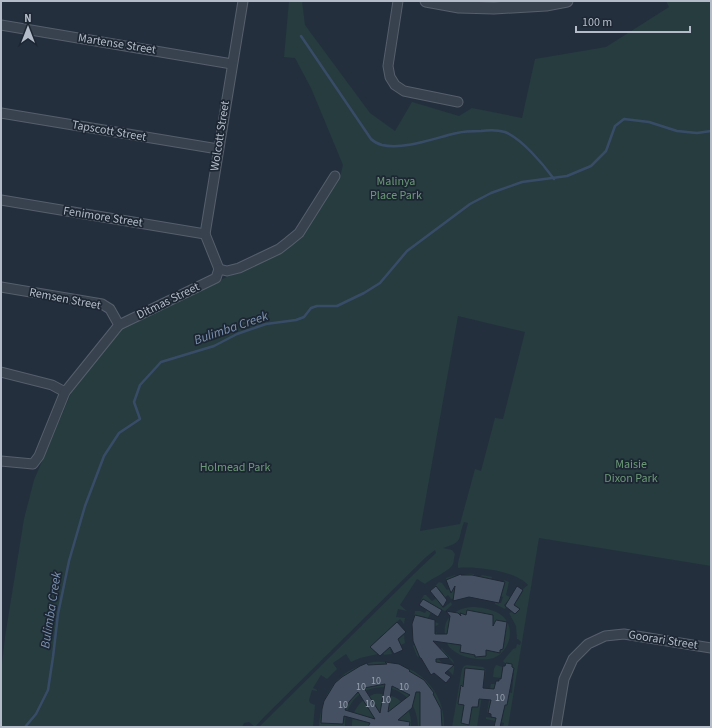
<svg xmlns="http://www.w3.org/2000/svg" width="712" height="728" viewBox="0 0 712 728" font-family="'Source Sans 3',sans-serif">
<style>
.green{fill:#263c3f;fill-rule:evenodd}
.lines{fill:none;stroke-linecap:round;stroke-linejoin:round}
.stream{stroke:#394c67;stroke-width:2.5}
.building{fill:#455162;stroke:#1f2835;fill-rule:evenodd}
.minor-casing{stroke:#565f6c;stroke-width:11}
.tertiary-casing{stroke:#565f6c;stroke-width:13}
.minor{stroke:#38414e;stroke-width:9}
.tertiary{stroke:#38414e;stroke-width:11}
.labels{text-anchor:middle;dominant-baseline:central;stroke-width:3.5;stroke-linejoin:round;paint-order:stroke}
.number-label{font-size:10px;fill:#98a1af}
.street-label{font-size:12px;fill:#b4bcc9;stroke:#1d2633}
.park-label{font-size:12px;fill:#6b9a76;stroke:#1d2633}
.water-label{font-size:13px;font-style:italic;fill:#7c92b1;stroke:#1d2633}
</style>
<rect width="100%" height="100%" fill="#242f3e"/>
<g class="green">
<path d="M289,1H302L305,25L370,113L395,131L412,102L459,116L472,108L522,118L535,59L606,47L669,7L666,1H711V566L539,538L508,727H503L504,723L486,719V717L502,719L504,708L487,713L490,694H492L491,703L506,705L509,693L490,689L491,684H495L496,690L512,693L514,668L512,667V664L505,663L503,661L513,649L516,648L517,644L520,645L521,642L518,639H517L516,626L509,613L512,612L515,614L519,609L509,600L504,605L506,607L505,609L495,604V602L501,603L503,597L490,593L451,599L448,595L439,602L443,608L451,602L452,605L445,611L434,606L428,618L439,624L436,626H427L435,634L437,632L438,640L426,645L442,651L441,649L442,648C451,662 457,656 453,675L448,670L454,664L445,654L439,659L441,662L439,665L442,670L423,646L416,648L420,658L417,656L413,646L423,631L412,632V628L424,622L425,617L415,615L413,623L415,611H420L425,613L428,608L432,605L423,599L421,602V600L424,595H426L432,601L443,594L436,586L430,591L439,582L442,583L447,590L452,588L453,589L458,587L446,580V578L455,575L457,577C464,575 467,573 474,574L475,577L486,588L488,578L480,577L482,575L492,577L490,587L502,592L504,580L509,582L506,595L517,601L523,591L522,590L528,585C517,571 475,566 458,568V563L468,523L464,522C457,541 464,541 443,548L452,550L455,554C454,557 454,561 453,564C450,571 432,578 425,584L417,579L400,605L407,611L398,609L396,617L405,618L404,624L400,619L388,630L397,640L404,635L405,643L401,645L399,642L390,649L392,654L384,655L383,653L391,646L381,636L371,647L378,654L360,658L351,662L346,654L333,663L337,669L327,679L321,675L313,688L317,690V691L312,690L309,700L310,703L315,705L313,727H259L416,572L436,553L435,550L426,557L264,717L255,727L249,722L244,723L242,727H1V673L5,637L24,519L34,480L72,391L121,328L281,251L340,177L343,165L311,88L295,58L284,57ZM458,316L525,332L503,419L495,418L481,471L475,469L460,524L420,531Z"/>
<path d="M472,607C480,607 491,609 498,613C519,624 510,656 489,659C477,660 463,658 454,651C449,648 447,644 446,639C440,620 455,608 472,607Z"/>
<path d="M373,662C411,659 446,687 444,727H418C417,672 344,676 345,727H319C321,693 338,669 373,662Z"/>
<polygon points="467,665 483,667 486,670 477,727 452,727 462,669 464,666"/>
<polygon points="496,665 503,667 501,678 493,677 494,669"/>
<path d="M374,694C395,692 413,705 411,727H352C351,711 360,700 374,694Z"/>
</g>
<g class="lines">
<g class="stream">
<path d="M301,36L371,139C374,142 378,144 382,145C405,150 434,138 457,133C465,131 473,131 481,131C488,130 498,130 505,132C522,139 543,164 554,179"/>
<polyline points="25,727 36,714 48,690 53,657 58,614 69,561 85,506 104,456 119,433 140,419 134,402 140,385 161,362 214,346 237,334 266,324 296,320 304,317 311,308 317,306 337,306 364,293 380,283 407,251 470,204 491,193 522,182 567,176 591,166 606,151 615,126 624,119 649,122 677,131 697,133 711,131"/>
</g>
</g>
<g class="building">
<polygon points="461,574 461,575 472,575 505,582 499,603 469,597 453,601 455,586 451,593 446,580"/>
<polygon points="436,586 447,600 443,607 430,591"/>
<polygon points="517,586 523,590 514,605 520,609 515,614 505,606"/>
<polygon points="423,599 442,610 438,617 419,605"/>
<polygon points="467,610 493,615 493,626 496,620 507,622 503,649 500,650 500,653 486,650 486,656 475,657 475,655 460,652 461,645 433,641 449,658 436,659 436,662 454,665 445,673 451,677 446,683 434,673 431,675 421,658 420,658 413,641 412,624 415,615 435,620 435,634 447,634 450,616 446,611 458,613 461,616 460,613 466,615"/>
<polygon points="397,622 406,632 398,639 403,650 394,654 390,647 380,656 370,647"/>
<path d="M385,662L399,664L410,670L409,671L424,680L434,693L433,694L441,709L442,727H420V692H416L412,708L398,720L410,722L409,727H368L370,723L344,716L343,724L321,723L322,709L324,701L335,683L342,677L360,666L367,663L368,665L387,664ZM385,684L380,713L364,688ZM392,686L410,695L388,712ZM358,692L375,719L345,710L349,702Z"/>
<polygon points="506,663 512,664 512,667 514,668 507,705 505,705 500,727 494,727 496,718 491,717 491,714 488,713 491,700 479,699 478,707 472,707 469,725 461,723 464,705 458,704 461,685 463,687 465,668 485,670 483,688 494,689 496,681 499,681 499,679 501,679 503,666 505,666"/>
</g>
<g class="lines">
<g class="minor-casing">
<g id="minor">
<polyline points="398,1 388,66 390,77 395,85 404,91 458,102"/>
<polyline points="1,25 232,64"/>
<polyline points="1,113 218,149"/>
<polyline points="1,200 205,234"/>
<polyline points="219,269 205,234 243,1"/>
<polyline points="1,287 102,304 110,309 119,325"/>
<polyline points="1,372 52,385 65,392"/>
<polyline points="1,461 33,464 39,456 65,392 119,325 216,278 219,269 227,271 239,268 279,249 288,242 299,233 335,176"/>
<polyline points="556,727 564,679 573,659 588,644 605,636 624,634 711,648"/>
</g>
</g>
<g class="tertiary-casing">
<polyline id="tertiary" points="426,1 459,7 494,8 546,5 567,1"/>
</g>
<use href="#minor" class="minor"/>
<use href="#tertiary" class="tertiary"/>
</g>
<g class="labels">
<g class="number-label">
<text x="376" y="681">10</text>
<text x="361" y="687">10</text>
<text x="404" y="687">10</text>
<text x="500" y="698">10</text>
<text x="386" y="700">10</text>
<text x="370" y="704">10</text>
<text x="343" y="705">10</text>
</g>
<g class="street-label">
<text transform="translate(117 44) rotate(9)">Martense Street</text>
<text transform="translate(109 131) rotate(10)">Tapscott Street</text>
<text transform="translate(220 136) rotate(-81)">Wolcott Street</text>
<text transform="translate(103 217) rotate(9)">Fenimore Street</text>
<text transform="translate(65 299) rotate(11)">Remsen Street</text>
<text transform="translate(168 301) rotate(-26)">Ditmas Street</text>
<text transform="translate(663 640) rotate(9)">Goorari Street</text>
</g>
<g class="park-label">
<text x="396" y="181">Malinya<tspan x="396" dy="14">Place Park</tspan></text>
<text x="631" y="464">Maisie<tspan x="631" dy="14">Dixon Park</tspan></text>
<text x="235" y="467">Holmead Park</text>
</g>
<g class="water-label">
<text transform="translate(231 328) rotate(-19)">Bulimba Creek</text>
<text transform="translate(51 610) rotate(-81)">Bulimba Creek</text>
</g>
</g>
<rect width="712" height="728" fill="none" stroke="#b4bcc9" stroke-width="4"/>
<g transform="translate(28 28)" stroke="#1d2633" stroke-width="3" paint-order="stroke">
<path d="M0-3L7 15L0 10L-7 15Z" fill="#b4bcc9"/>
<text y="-6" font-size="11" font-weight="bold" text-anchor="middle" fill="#b4bcc9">N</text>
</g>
<path d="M576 26v6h114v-6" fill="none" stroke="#b4bcc9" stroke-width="2"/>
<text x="582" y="26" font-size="12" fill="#b4bcc9" stroke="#1d2633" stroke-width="3" paint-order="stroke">100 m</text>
</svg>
